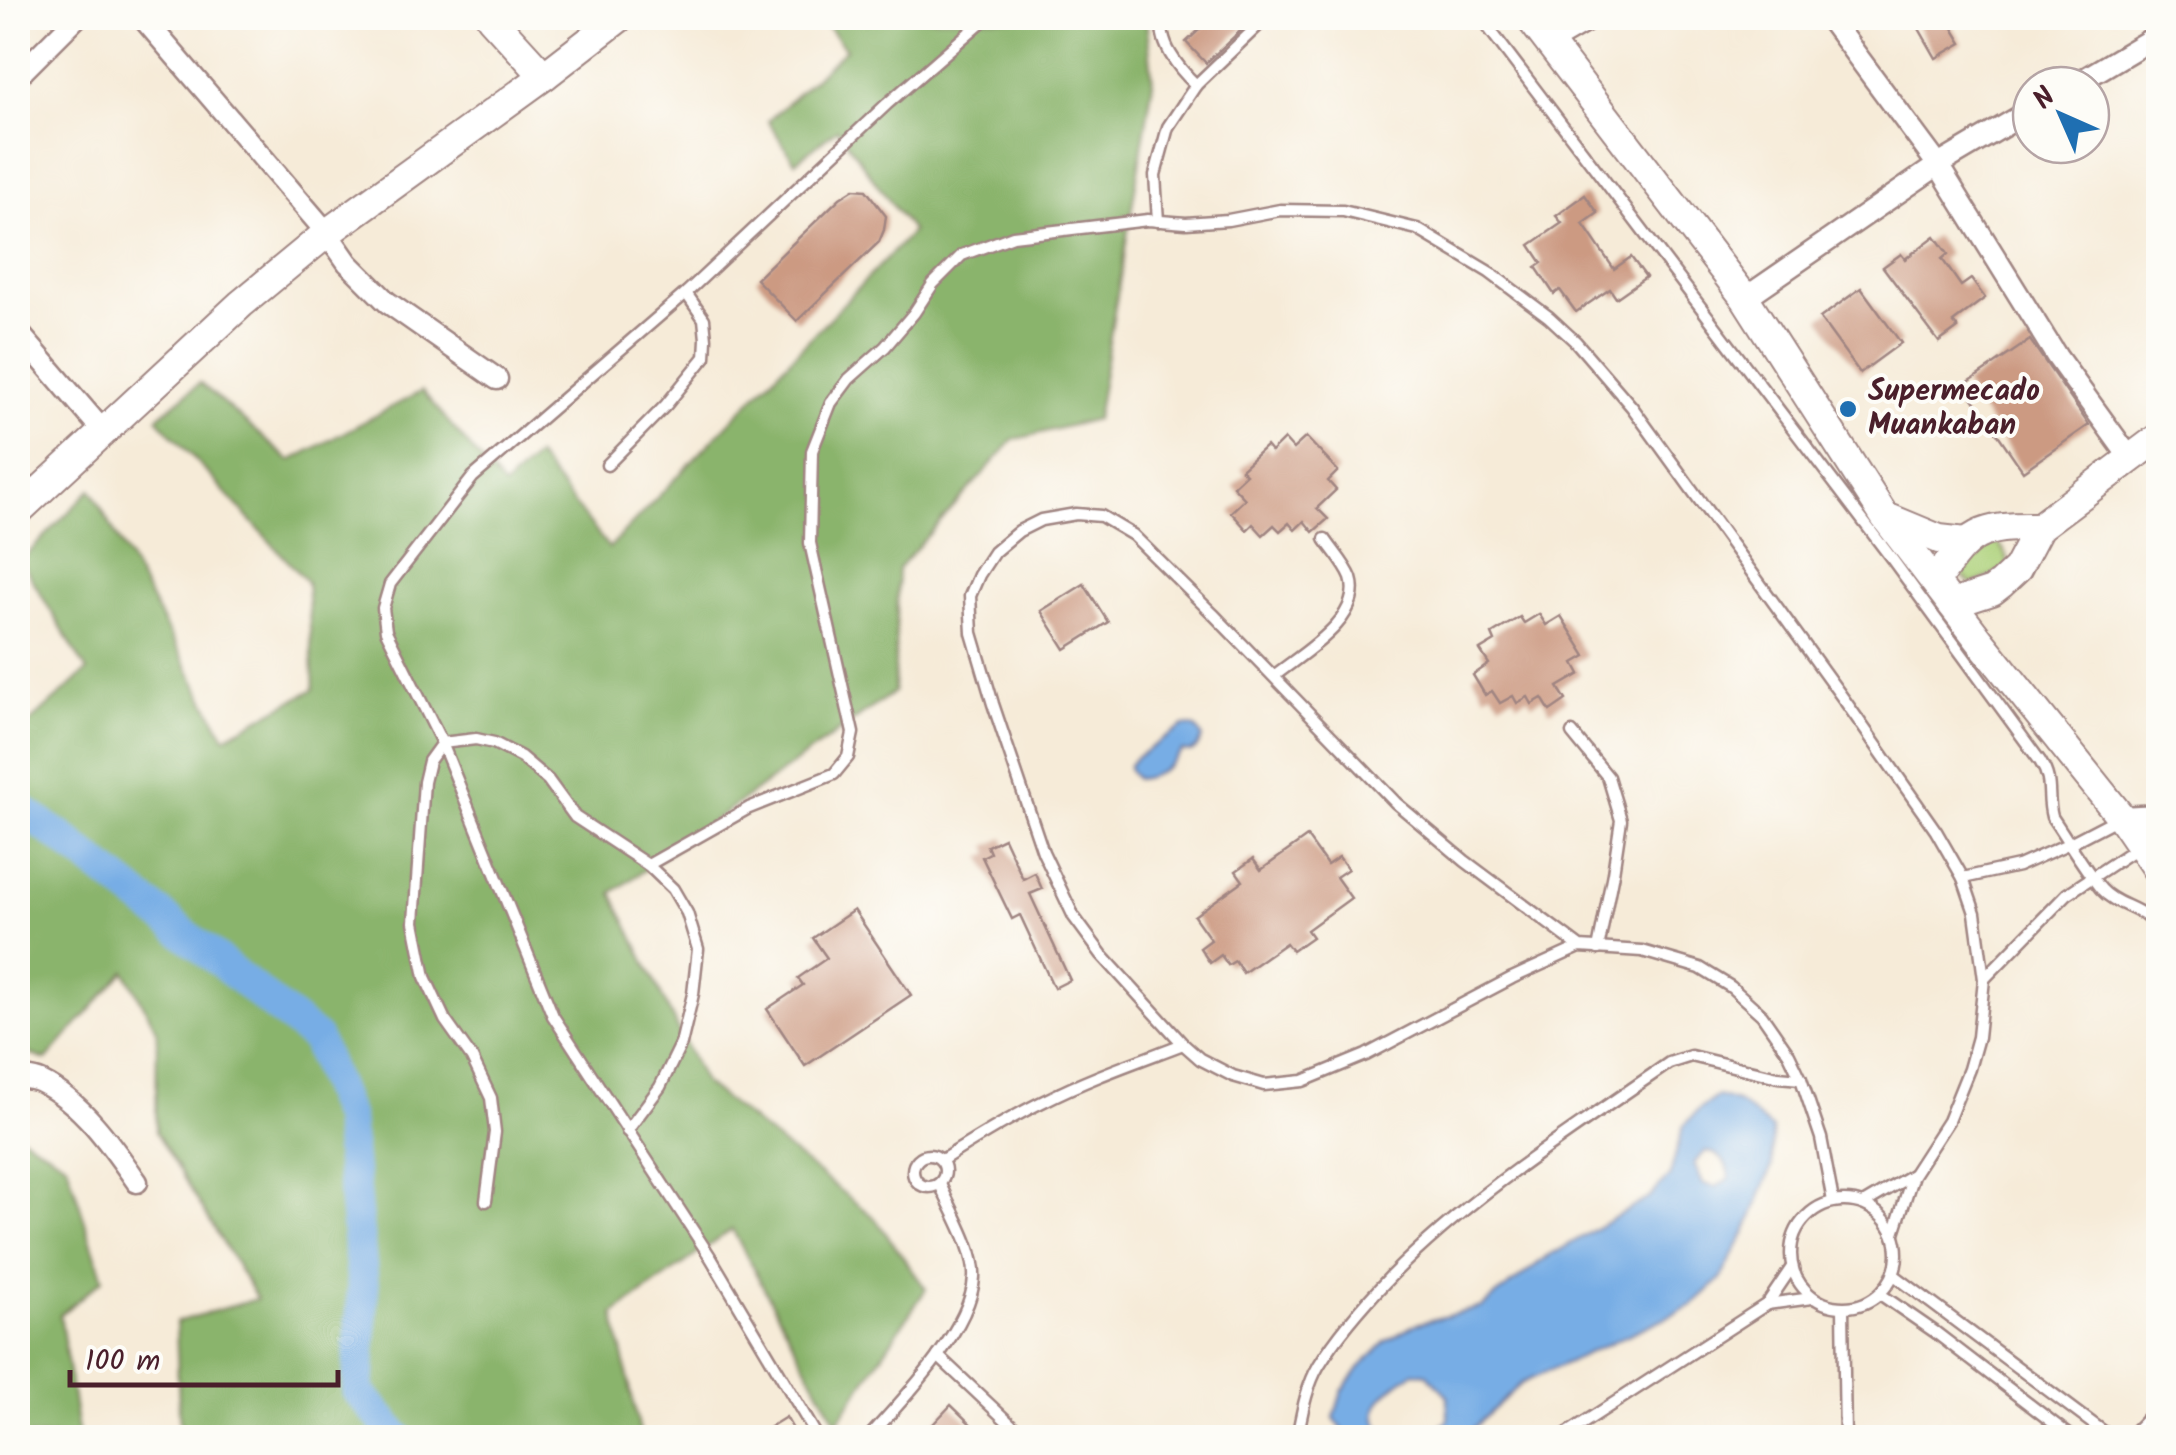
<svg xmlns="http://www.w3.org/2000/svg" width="2176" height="1455" viewBox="0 0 2176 1455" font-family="Kalam,sans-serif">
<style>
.green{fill:#aed27c;stroke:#7c7854;stroke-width:2.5}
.forest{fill:#8ab46c;stroke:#6a6a4c;stroke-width:2.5}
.water{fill:#77ade5;stroke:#606688;stroke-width:2.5;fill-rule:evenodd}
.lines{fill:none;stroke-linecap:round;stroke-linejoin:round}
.river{stroke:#77ade5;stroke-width:32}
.building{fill:#cc9a82}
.service-casing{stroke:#a08582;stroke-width:15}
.minor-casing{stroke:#a08582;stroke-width:25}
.tertiary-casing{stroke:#a08582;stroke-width:32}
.service{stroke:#fff;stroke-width:10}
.minor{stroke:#fff;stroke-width:20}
.tertiary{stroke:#fff;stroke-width:28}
.poi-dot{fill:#1f6fb2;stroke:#fdfcf7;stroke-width:4}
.labels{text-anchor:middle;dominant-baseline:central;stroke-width:8;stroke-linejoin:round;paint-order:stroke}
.poi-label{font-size:30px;font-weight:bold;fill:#4a1f2b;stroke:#fdfcf7;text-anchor:start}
</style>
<rect width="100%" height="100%" fill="#fdfcf7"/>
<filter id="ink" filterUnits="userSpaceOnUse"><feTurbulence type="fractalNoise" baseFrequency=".01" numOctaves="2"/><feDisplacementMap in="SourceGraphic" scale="20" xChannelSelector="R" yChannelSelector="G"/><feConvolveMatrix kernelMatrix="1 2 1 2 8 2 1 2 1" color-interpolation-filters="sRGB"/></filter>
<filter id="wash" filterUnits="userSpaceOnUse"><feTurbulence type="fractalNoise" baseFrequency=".0048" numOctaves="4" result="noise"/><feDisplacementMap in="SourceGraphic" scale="40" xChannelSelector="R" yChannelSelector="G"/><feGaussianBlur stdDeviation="2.25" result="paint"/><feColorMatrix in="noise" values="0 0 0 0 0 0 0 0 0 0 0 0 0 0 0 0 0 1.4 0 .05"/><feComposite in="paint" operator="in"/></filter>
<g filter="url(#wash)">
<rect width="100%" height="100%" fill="#f6ebd8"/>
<path class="green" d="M1990,539C2003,546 2008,553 2008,568L1972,585L1959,572L1956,559Z"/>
<g class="forest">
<polygon points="820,18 1146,18 1153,83 1096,419 1013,440 898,569 894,692 612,893 704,1083 875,1218 926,1289 837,1423 732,1229 614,1314 641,1437 180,1437 176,1322 257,1299 156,1132 157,1030 125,971 46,1060 18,1050 18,733 87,671 21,561 91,489 225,737 314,689 307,582 157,418 200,383 290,461 422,391 504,487 536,456 609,548 912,232 837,129 795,162 768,121 846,49"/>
<polygon points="18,1134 67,1164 103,1279 60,1315 79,1437 18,1437"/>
</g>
<g class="water">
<path d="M1184,726C1194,726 1198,728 1202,737L1197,748L1191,752L1182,751C1171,765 1156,778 1136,779L1129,770V765L1135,758Z"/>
<path d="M1718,1096L1740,1103L1772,1129V1166L1748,1228L1720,1280L1691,1306L1522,1383L1464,1437H1425L1432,1435L1448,1420V1396L1427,1374L1414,1372C1391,1387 1356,1411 1389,1437H1348L1334,1418L1342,1391L1360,1367L1385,1342L1416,1324L1482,1307L1541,1261L1650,1197L1670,1175L1683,1127L1700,1108ZM1706,1151C1721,1154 1728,1163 1729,1178L1716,1187L1703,1184L1694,1163Z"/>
</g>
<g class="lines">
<polyline class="river" points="18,808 61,837 165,918 316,1039 347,1118 363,1287 358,1391 398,1438"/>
</g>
<g id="blocks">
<g class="building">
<polygon points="1212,18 1254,18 1206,63 1186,42"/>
<polygon points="1913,18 1947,18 1962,43 1936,58"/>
<polygon points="854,189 866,190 886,216 884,230 879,242 797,321 756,279 840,198"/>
<polygon points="1585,195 1598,213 1583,224 1614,269 1631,257 1646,277 1616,298 1610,289 1576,312 1560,290 1554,294 1536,267 1542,263 1530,245 1562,223 1556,216"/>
<polygon points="1935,236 1948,254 1942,259 1961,286 1971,279 1985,298 1953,322 1958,328 1939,342 1883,267 1901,254 1905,259"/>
<polygon points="1861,288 1901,343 1860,373 1820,318"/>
<polygon points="2030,340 2089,425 2023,471 1964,385"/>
<polygon points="1306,437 1338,471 1328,481 1336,490 1317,508 1328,519 1313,532 1304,521 1295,530 1289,523 1280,531 1274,525 1263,535 1253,524 1247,530 1231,512 1245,499 1233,486 1246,474 1241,469 1266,446 1271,452 1284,439 1293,449"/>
<polygon points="1084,584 1108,622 1065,649 1041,611"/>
<polygon points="1539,614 1546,625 1561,616 1586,656 1574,663 1580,674 1558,687 1566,700 1550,711 1542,698 1532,704 1528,697 1517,703 1513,696 1500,703 1492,691 1485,695 1473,675 1489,664 1480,650 1495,641 1492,634 1520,617 1524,623"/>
<polygon points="1307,837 1327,865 1339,857 1348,869 1336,877 1351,898 1307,930 1312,937 1292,951 1286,943 1243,973 1235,961 1228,965 1221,955 1210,963 1200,948 1211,940 1194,916 1243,881 1236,871 1253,859 1261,870"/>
<polygon points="1004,838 1023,879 1035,873 1042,889 1030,894 1070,980 1054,988 1020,915 1012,919 982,857 990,853 987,846"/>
<polygon points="854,910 911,995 805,1066 767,1009 803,985 798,978 827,958 813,938"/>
<polygon points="951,1405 985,1438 920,1438"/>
<polygon points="786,1417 798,1438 752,1438"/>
</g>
</g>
</g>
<g filter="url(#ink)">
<use href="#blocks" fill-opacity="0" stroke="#a08582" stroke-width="2.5"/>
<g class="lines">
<g class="service-casing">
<g id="service">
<path d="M1164,18C1156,41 1179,69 1196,85"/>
<path d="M1481,18L1892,559L2040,761C2054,782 2046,795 2052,817C2067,839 2084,868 2101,889C2117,907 2142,906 2158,928"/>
<polyline points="1158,221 1155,175 1168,127 1196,85 1266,18"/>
<polyline points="607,465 666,405 705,357 706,339 704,319 686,293"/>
<path d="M1274,676C1301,654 1364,619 1351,578C1346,565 1333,551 1325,539"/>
<polyline points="1572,733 1608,777 1621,820 1613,873 1598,949"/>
<polyline points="648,865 749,808 834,774 848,757 853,733 810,543 812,451 831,403 849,379 885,347 914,313 933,284 962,255 1013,236 1148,220 1186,223 1228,220 1280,210 1343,211 1417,229 1489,272 1549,317 1576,342 1632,407 1845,701 1936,831 1963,878 1975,913 1984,979 1978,1037 1969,1069 1948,1121 1913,1175 1894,1233"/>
<polyline points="1963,878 2018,866 2070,843 2120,817"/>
<polyline points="1580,947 1465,861 1396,803 1213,614 1133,535 1101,516 1076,514 1041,520 1019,531 994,552 979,575 970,596 972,633 993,704 1043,852 1074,917 1102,955 1183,1044 1200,1059 1233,1076 1264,1085 1303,1081 1366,1055 1512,978 1580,947 1642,951 1700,968 1731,987 1762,1015 1789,1054 1801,1079 1821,1138 1833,1201"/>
<polyline points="1984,979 2067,894 2138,847"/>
<circle cx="929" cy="1171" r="16"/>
<path d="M942,1160C975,1139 1009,1118 1044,1101C1089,1078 1136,1062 1183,1044"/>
<circle cx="1844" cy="1254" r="53"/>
<polyline points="486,1201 495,1132 491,1098 472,1058 445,1020 425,977 414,922 424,782 429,761 442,743 476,739 494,743 521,757 548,780 575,817 648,865 673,889 687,913 698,949 693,994 681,1044 660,1087 627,1131"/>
<polyline points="1863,1204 1912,1175"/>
<polyline points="1894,1275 2112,1438"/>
<polyline points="1880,1294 1935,1332 2073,1438"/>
<polyline points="1767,1304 1812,1298"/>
<polyline points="1843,1308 1845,1438"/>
<polyline points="938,1356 1025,1438"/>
<polyline points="818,1438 711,1258 553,1016 442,743 386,631 383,608 390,584 473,477 686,293 887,104 986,18"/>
<path d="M868,1438C902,1401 971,1329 974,1278C976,1250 951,1210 940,1184"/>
<path d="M1297,1438C1302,1413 1306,1387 1319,1365C1339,1332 1364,1304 1391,1276C1473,1193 1573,1130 1669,1063L1691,1056L1778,1077L1801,1079"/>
<polyline points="1560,1438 1767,1304 1792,1267"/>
<polyline points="2128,1438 2158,1407"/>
</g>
</g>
<g class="minor-casing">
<g id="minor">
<polyline points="143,18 327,233 348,263 387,302 497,379"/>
<polyline points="1829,18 1938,165 2057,357 2130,458"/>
<polyline points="1549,43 1592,18"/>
<polyline points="18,76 76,18"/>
<polyline points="2074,85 2158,35"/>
<polyline points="1745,298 1938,165 2031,110"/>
<polyline points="18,332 102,430"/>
<polyline points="2121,817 2158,815"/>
<path d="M18,1077C25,1078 35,1079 41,1082C82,1102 112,1146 137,1182"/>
</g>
</g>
<g class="tertiary-casing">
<g id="tertiary">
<polyline points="491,18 544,76"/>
<polyline points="1530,18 1745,298 1885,517 1980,641 2121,817 2158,871"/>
<polyline points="18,511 241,304 327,233 544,76 619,18"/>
<polyline points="1891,519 1939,539 1966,542"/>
<path d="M1936,581C1969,532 1979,526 2039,527"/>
<polyline points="1952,604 1992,591 2001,584 2017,569 2039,527 2158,438"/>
</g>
</g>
<use href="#service" class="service"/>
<use href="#minor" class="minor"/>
<use href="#tertiary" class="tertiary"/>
</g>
</g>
<circle class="poi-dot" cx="1848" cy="409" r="10"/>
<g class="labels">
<g class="poi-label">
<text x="1868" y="392">Supermecado<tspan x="1868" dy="34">Muankaban</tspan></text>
</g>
</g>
<rect width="2176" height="1455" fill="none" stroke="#fdfcf7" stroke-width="60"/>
<g transform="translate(2061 115) rotate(315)"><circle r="48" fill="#fdfcf7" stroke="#b5a4a5" stroke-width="2.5"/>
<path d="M0-8L18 38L0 25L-18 38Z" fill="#1f6fb2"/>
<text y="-15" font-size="28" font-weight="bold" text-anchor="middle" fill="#4a1f2b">N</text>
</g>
<path d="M70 1370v15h268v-15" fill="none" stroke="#4a1f2b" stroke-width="5"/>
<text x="85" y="1370" font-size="30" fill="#4a1f2b" stroke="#fdfcf7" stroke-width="8" paint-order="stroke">100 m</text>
</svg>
